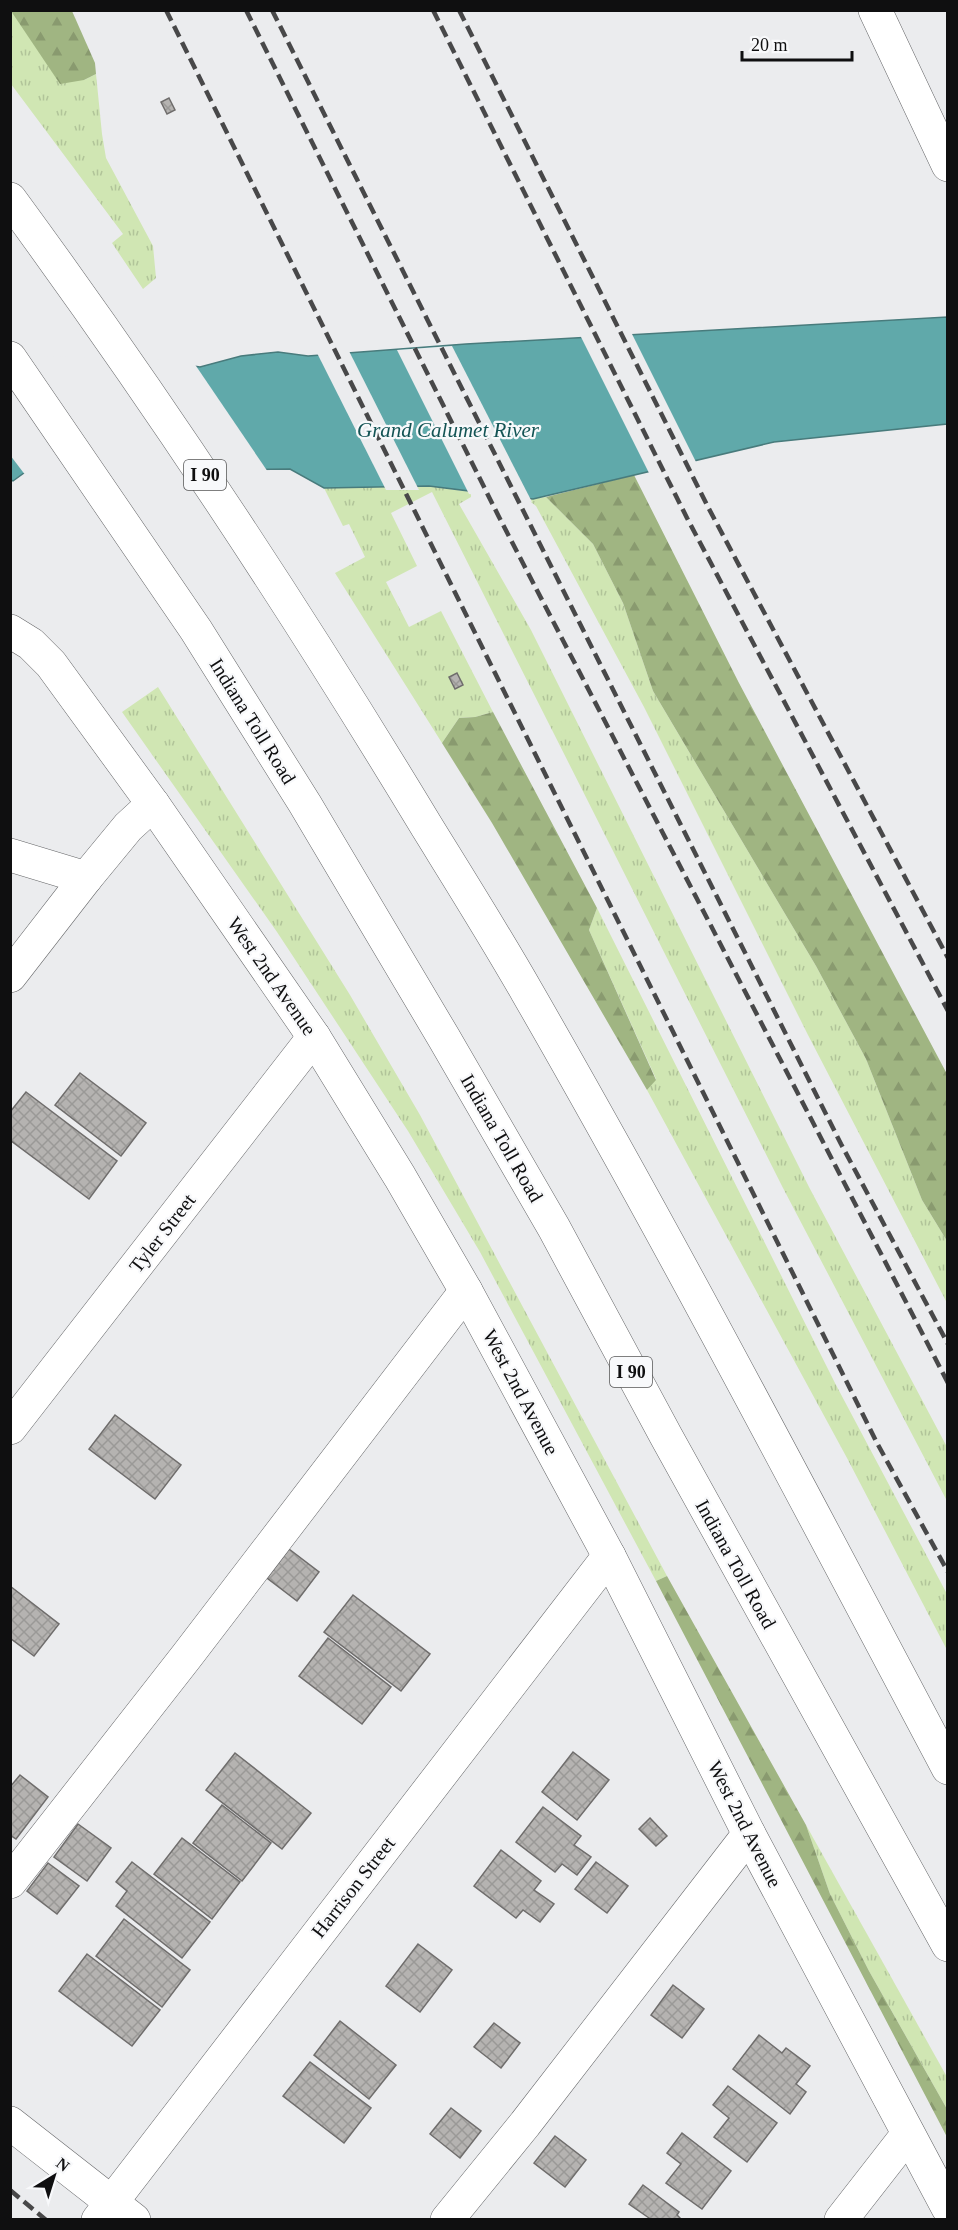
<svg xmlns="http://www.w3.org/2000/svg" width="958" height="2230" viewBox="0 0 958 2230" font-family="Georgia,serif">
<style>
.grass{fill:url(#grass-tufts)}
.forest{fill:url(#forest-firs)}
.water{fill:#60a9aa;stroke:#487b7c;stroke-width:1.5}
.pier{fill:#ebecee}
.building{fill:url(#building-cross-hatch);stroke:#6f6d6c;stroke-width:1.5}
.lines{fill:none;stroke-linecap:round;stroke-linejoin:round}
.minor-casing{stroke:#666769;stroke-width:34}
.highway-casing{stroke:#666769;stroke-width:34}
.minor{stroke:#fff;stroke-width:33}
.highway{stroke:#fff;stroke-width:33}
.rail{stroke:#484849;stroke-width:4.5;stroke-dasharray:12 6;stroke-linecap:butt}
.labels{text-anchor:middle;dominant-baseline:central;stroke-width:4.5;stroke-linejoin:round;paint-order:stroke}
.shield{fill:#f8f9fb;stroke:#555556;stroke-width:1.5}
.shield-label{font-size:18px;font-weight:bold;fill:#0f0f10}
.street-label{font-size:20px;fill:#0f0f10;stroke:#f8f9fb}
.water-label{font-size:21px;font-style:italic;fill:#145455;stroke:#f8f9fb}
</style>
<defs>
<pattern id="grass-tufts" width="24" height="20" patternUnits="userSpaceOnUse" patternTransform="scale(1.5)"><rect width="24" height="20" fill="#d0e6b3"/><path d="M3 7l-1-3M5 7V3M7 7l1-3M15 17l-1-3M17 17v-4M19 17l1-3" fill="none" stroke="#b1c499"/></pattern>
<pattern id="forest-firs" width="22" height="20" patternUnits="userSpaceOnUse" patternTransform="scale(1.5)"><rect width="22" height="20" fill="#a0b582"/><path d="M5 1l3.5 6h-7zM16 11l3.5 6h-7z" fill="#899a6f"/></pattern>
<pattern id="building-cross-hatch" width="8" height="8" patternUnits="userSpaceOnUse" patternTransform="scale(1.5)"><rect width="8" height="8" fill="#b5b3b1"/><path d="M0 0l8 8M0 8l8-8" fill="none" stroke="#9a9997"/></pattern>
</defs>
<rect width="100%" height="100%" fill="#ebecee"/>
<g class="grass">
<polygon points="11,11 84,80 96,74 102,134 106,158 153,246 156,278 143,289 112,243 123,234 11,84"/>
<polygon points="429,486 471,492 471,497 459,504 531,630 809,1187 947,1447 947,1501 783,1188 432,492 391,513 417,566 386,582 409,627 441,611 493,712 475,717 459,718 442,743 335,573 365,557 349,524 343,526 324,488"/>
<polygon points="546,497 593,544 623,603 653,691 816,966 866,1059 922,1200 947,1241 947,1303 808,1035 644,707 536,506 527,499"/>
<polygon points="158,687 350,995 420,1115 667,1576 656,1581 480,1252 408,1131 277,932 122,712"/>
<polygon points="597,908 836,1385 947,1594 947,1650 847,1458 647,1090 656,1079 589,930"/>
<polygon points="806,1825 947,2077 947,2109 869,1971 830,1894"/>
</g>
<g class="forest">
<polygon points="11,11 72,11 95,63 96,74 84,80 60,84"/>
<polygon points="634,475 739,683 947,1074 947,1241 922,1200 866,1059 816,966 653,691 623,603 593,544 546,497"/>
<polygon points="493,712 597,908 589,930 656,1080 647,1090 492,823 442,743 459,718 475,717"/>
<polygon points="667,1576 806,1825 830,1894 869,1971 947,2109 947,2137 656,1581"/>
</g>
<polygon class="water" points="947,317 947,424 774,442 533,499 429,486 324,488 290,469 24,473 13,481 11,480 11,358 173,363 200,367 241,356 278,352 308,356 466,344"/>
<g class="pier">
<polygon points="631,332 697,464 650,475 580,335"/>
<polygon points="452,346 532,502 469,494 397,350"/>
<polygon points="349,351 419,490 386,490 317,353"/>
<polygon points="10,355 173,360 194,363 268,472 26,476 10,455"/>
</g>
<g class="building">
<polygon points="169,98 175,110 167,114 161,102"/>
<polygon points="457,673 463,685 455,689 449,677"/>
<polygon points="80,1073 146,1123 121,1156 55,1105"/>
<polygon points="26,1092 117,1161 89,1199 10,1140 10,1112"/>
<polygon points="115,1415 181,1465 155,1499 89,1449"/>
<polygon points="289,1549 319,1572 297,1601 267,1578"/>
<polygon points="10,1586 59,1624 34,1656 10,1638"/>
<polygon points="353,1595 430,1654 401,1691 324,1632"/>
<polygon points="328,1638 391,1687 362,1724 299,1676"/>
<polygon points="573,1752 609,1780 577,1820 542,1792"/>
<polygon points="235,1753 311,1813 282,1849 206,1790"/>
<polygon points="20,1775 48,1797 16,1839 10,1835 10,1787"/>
<polygon points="222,1805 271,1843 242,1881 193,1843"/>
<polygon points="543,1807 581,1836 574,1845 591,1857 577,1875 562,1864 555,1872 516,1842"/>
<polygon points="650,1818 667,1836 656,1846 639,1829"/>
<polygon points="78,1824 111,1848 87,1881 54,1857"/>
<polygon points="182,1838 240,1882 212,1919 154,1874"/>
<polygon points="501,1850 541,1881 534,1890 554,1904 540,1922 523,1910 516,1918 474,1886"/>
<polygon points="132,1862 210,1922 182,1958 116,1906 127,1891 116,1882"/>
<polygon points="596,1862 628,1886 607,1913 575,1889"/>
<polygon points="48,1863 79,1886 57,1914 27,1891"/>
<polygon points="124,1919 190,1970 162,2007 96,1956"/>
<polygon points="418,1944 452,1970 420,2012 386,1986"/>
<polygon points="87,1954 160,2010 132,2046 59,1991"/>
<polygon points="673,1985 704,2009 682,2038 651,2015"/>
<polygon points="340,2021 396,2065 369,2099 314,2055"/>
<polygon points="494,2023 520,2043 501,2068 474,2047"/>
<polygon points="759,2035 782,2053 786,2048 810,2066 796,2084 806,2092 790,2114 733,2069"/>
<polygon points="310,2062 371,2108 344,2143 283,2096"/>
<polygon points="728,2086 777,2123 747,2162 714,2137 729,2118 713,2105"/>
<polygon points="451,2108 481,2131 460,2158 430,2134"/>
<polygon points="682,2133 731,2171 702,2209 666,2183 681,2164 667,2153"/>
<polygon points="555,2136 586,2160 565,2187 534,2163"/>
<polygon points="643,2185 679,2212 677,2215 682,2220 647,2220 649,2218 629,2204"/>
</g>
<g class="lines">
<g class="minor-casing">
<g id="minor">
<polyline points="875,10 948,165"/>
<polyline points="10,631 31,644 51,664 153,804 314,1037 400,1177 466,1291 609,1556 749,1834 948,2208"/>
<polyline points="10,855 86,878 128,827 153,804"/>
<polyline points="10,976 86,878"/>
<polyline points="10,1428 314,1037"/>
<polyline points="10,1882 186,1657 466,1291"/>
<polyline points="10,2123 134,2220"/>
<polyline points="98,2220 609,1556"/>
<polyline points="447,2220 525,2124 749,1834"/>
<polyline points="841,2220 908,2134"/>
</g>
</g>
<g class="highway-casing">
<g id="highway">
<path d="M10,199C159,402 297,612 427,827C461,882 495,936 527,992C674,1247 810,1508 948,1768"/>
<polyline points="10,358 196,630 305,804 444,1038 554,1228 666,1436 948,1945"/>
</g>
</g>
<use href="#minor" class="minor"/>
<use href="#highway" class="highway"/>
<g class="rail">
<polyline points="166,10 877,1443 948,1572"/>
<polyline points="246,10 499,517 948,1383"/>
<polyline points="272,10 841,1144 948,1344"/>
<polyline points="433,10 687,518 948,1011"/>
<polyline points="459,10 708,507 948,958"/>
<polyline points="10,2190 46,2220"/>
</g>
</g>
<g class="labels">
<g class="shield">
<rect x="184" y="460" width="42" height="30" rx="4.5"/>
<rect x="610" y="1357" width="42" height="30" rx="4.5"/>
</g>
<g class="shield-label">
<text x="205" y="475">I 90</text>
<text x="631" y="1372">I 90</text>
</g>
<g class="street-label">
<text transform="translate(253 721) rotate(58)">Indiana Toll Road</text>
<text transform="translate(272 976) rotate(55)">West 2nd Avenue</text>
<text transform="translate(502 1138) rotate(60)">Indiana Toll Road</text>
<text transform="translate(162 1233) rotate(-52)">Tyler Street</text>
<text transform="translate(521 1392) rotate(62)">West 2nd Avenue</text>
<text transform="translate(736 1564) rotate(61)">Indiana Toll Road</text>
<text transform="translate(745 1824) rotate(63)">West 2nd Avenue</text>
<text transform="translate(353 1887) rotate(-52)">Harrison Street</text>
</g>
<g class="water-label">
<text x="448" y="430">Grand Calumet River</text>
</g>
</g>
<rect width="958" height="2230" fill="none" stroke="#0f0f10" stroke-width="24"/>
<g transform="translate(54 2176) rotate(38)" stroke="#f8f9fb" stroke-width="4.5" paint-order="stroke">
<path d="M0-4.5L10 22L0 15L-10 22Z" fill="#0f0f10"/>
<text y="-9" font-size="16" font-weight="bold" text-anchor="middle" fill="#0f0f10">N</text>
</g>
<path d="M742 51v9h110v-9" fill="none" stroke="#0f0f10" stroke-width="3"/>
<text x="751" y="51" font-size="18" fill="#0f0f10" stroke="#f8f9fb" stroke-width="4.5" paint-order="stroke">20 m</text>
</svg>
